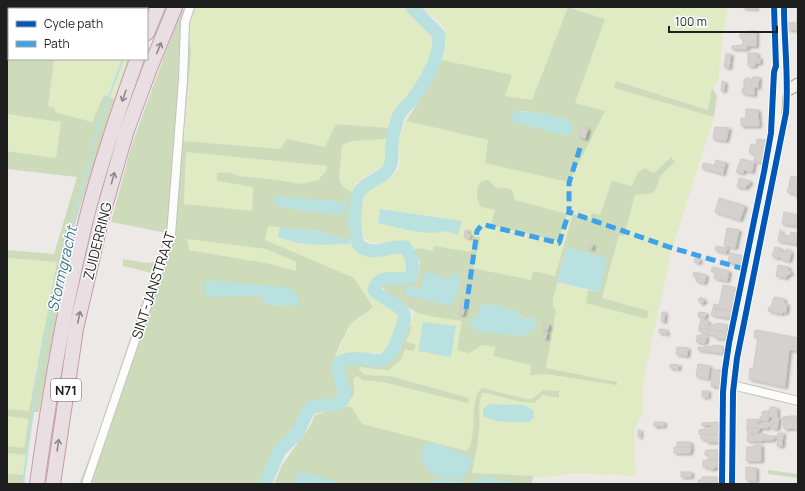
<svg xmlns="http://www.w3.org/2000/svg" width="805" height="491" viewBox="0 0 805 491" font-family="Manrope,sans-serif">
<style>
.grass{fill:#e0eac3;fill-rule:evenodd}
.forest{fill:#cddbbb;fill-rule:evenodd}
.water{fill:#b8e1e0}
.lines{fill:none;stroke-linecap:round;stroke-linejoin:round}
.stream{stroke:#b8e1e0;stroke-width:2}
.river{stroke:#b8e1e0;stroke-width:13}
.building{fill:#d4d1cf;stroke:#cfcac7;filter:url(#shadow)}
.street-casing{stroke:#c3c2c1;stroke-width:10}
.secondary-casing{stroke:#97937e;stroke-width:13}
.highway-casing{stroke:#c39caf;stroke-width:16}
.street{stroke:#fcfcfb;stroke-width:8}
.secondary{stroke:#f3f2e9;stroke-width:11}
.highway{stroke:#e9dee2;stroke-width:14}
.quiet{stroke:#3da2ea;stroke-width:5;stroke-dasharray:10 5;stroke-linecap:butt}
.cycleway-casing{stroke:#fff;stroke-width:8}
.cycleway{stroke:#0057b8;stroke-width:6}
.oneway{stroke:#8e888a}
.labels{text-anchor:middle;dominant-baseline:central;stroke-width:3;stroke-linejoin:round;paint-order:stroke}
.shield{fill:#fff;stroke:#626262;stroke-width:1}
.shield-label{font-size:13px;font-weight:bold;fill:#1e1e1e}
.street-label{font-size:14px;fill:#1e1e1e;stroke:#fff}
.water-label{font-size:15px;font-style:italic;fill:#3c7890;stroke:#fff}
</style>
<defs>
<filter id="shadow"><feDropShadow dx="2.5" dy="1.5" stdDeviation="1" flood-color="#0004"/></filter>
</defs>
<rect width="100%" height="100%" fill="#ece9e6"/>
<g class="grass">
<polygon points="7,7 137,7 136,9 16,9"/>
<polygon points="194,7 406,7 431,35 433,45 426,67 420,80 409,94 401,103 389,128 337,124 325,147 287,139 280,149 183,141 189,85 188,28"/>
<path d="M421,7H568L532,100L505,96L511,75L442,60C445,49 450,34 441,24C435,17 427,13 421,7Z"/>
<path d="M571,7H728L722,42L718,82L712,88L709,110L616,81L614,88L714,117L672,249L642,387L644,411L634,431L636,476L572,473C547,481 499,474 471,473C474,459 477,445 479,431C481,419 477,405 482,393H486L521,402L535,403L542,395L558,398L559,391L543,390L532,399H527L488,389L476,397C474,413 477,437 467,451L362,424L352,408L348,406C349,400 352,400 355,395C357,391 353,383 353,379L357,376L363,380L383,382L469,398L390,376L365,375L359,370L360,367L375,369L389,370L406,342L412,328L409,326L413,318L414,310L420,313L463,321L457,350L476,349L481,345L496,347L494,356L531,365L530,375L547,374L617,382L546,368L556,311C550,302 554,293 557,282L588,290L587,303L649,311L602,298L619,235L624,236L635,194H645L658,185L660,176L675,162L670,158L654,173L650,170L632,186L612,181L601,215L591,219L573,214L555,276L534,271L531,280L473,268L481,238L471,252L434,246L433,251L418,248L414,250L406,241C384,242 357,251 360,218C361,208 362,199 368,192C376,184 389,182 396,173C402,165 399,156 399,147C399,137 402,129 406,121L488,140L485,162L604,111L575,103L605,19ZM380,209H381L462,221L458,235L446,231H412L378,223Z"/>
<polygon points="53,59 129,59 114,99 103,95 93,122 55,112 48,106"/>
<polygon points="7,114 61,121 56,158 7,151"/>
<polygon points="387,139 388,152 386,162 377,170 356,183 352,192 343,187 339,179 342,145 352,141"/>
<polygon points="186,152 327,166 326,171 317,180 300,184 278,180 238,176 229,172 217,173 217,181 253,187 252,211 184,205"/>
<path d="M268,226L280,227L278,237C302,244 325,247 350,244C372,268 381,248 404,254C416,286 398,267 383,274C378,276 374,280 370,283L369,290L371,296L390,306L398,312C399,326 391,340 384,352L346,354L334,360L351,324L368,313L373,307L369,301L265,240Z"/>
<polygon points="187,239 266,249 296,262 296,271 271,264 189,250"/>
<polygon points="7,258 57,262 29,411 7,409"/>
<polygon points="7,416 30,419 24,449 7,446"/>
<polygon points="7,453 27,455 25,475 7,474"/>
</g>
<g class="forest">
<polygon points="7,7 16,9 9,9 9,59 54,59 48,106 55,108 55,112 92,122 104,95 114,99 74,227 61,291 39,412 34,412 27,455 7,453 7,446 24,448 29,419 7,416 7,409 29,411 57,262 7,258 7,250 54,254 77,177 7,169 7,151 56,158 61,122 7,114"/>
<path d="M182,7H187L193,10L188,28L191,53L183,141L280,149L287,139L325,147L336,124L389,128L387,139L352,141L342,145L339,179L343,187L352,192L350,240L321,232L268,226L265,240L354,278L373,307C366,315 356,318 351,324C347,328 346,334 343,338C334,356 328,372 340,391L339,397L308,404L304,407L296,424L275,449L259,484H79L95,443L152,273L123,266V259L146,263L156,262L167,233L111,222L131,147ZM186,152L327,166L326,171L318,180L300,184L278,180L238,176L229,172L217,173V181L253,187L252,211L184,204ZM275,205L345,214L305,211ZM187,239L266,249L296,262V271L271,264L189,250ZM263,296L287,306L264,303Z"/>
<path d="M568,7L605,19L575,103L605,111L569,182L485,163L488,140L406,121L427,89L442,60L512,75L505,96L532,100ZM515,111H525L564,118L567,135L539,128Z"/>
<polygon points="616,81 708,110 712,88 717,96 714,117 614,88"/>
<path d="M671,157L675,162L660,176L658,185L653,193L635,195L624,236L619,235L602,298L649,311L647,319L586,303L588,290L600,292L567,247L553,299V307L556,311L546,368L617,382V385L547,374L530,375L531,365L493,356L496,347L481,345L476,349L468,353L457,350L462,321C450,319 430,317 419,313C408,308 386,296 382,285C393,278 406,287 418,277L420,262L416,256L414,250L418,248L433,251L434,246L471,252L474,237H481L473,268L531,280L533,271L555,276L573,214L591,219V213L600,215L612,181L632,186L638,172L645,168L654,173ZM452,277V306L408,286L420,289L451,279ZM486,304C502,305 513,314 528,319L535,317L525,336L516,334L471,319L475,318Z"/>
<path d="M485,180H489C500,195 500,184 512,190L515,200L567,214L558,241L491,225L495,210L481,207C476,198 476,193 479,183Z"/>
<path d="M409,326L412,327L406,342L416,345L413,351L405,349L402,358L389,370L375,369L360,367L359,370L365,375L390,376L469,398L468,403L383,382L363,380L357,376L353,379C354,390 358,392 349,401L343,375V364L347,362C361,364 384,370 395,358C402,350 405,336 409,326Z"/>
<path d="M482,388L527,399H532L543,390L559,391V398L542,395L535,403L521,402L486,393H482C477,405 481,419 479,431C478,445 474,459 472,473L533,476L532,484H274L282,465L310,426L315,415L348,406L352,408L362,424L467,451C479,435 468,398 482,388Z"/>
<polygon points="768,470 798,474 798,478 768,474"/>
<polygon points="7,474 25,475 24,484 7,484"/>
</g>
<g class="water">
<path d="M515,111C526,111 561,115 569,121C573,124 573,128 572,132L567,135L553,133L511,121Z"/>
<polygon points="276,196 345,202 345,215 305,211 275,205 272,204"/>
<polygon points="380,209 462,221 458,235 446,231 432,233 412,231 378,223"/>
<polygon points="280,227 321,232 350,240 350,244 322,245 298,243 278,237"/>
<polygon points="567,247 607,258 600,292 557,282"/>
<path d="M426,272L450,279L452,273H455C465,281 455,296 452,306L405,295L407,286L420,289Z"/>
<polygon points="206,280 284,287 295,291 298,297 299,305 287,306 264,303 262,296 206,297"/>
<polygon points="486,304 495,305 517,311 519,316 528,319 535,317 535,328 525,336 477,331 470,326 471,319 475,318 481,306"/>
<polygon points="423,322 456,326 451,357 418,351"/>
<path d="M493,404L524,405L533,410L534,417L530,422C515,422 495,423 483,416V409L488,405Z"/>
<path d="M431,442L468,455L471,459C470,468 468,473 460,479C454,479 447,479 441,477C426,473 416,458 426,444Z"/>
<polygon points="300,472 335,481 335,484 292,484"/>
<polygon points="482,477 513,482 518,484 475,484 476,479"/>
<polygon points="436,479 460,481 464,484 430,484 430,482"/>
</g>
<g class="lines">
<g class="stream">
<polyline points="142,9 143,7"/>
<polyline points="23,484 37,381 60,267 101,118 123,59"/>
</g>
<path class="river" d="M265,484L280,450L296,435L307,413L312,407L336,404L343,400L345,394C343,384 335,373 340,362C371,349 384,381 400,333C402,326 407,318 403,312C396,301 382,299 374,290C379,272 397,281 410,278C415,267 412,256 405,247C391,245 373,257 360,246C353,240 353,198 360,191C368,180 385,179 390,166C393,160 391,152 392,145C393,135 395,125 399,115C402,110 407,106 411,101C425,83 440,58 439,35L412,7"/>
</g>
<g class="building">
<polygon points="743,7 756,7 756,9 743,8"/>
<polygon points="797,9 798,10 798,30 797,22"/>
<polygon points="798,22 798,30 788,30 788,23"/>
<polygon points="749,31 756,31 756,46 747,46 747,49 732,49 732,46 743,45 743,38 740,38 740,34 749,34"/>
<polygon points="748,53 757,53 757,58 760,58 760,63 755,63 755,66 748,66"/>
<polygon points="726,54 731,54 729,68 724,67"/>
<polygon points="753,77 759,77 758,88 755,87 754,89 754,95 742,93 742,89 744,88 744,80 746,78 750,78 750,80 752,80"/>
<polygon points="722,81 725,82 724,91 721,91"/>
<polygon points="746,109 758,110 759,126 741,126 741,118 746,118"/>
<polygon points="582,127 588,129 585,139 578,136"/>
<polygon points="715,127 729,128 726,141 713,139"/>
<polygon points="757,139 766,140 763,163 754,161 755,154 749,153 751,144 756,145"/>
<polygon points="741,159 754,162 752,172 744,170 743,173 736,172"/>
<polygon points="716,160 726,163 724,168 714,166"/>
<polygon points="703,163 724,168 723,174 702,168"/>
<polygon points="791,176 798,178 798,188 789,186"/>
<polygon points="739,178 750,181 749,185 747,185 746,188 737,187"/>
<polygon points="789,186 798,188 798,197 795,196 795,194 787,192"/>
<polygon points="719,198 745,206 740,220 715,212"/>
<polygon points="784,212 798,215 798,226 782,224"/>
<polygon points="727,228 739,230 735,248 724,245"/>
<polygon points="465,230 468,230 467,234 470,234 470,238 464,237"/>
<polygon points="780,230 781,230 781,234 790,236 791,232 798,234 796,244 778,241"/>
<polygon points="589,244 593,245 592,249 588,248"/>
<polygon points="716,246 727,248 726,253 715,250"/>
<polygon points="775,247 780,248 782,252 788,249 791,253 789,261 781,259 780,257 776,258 772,256"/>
<polygon points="730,253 743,256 741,266 728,262"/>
<polygon points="695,258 700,259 699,263 694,262"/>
<polygon points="778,265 788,267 788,270 790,271 791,274 787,275 786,278 776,276"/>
<polygon points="712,267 729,271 727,281 714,278 715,272 711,271"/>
<polygon points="694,272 706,275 705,281 696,278 697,277 693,276"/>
<polygon points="696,278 705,281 704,283 696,281"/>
<polygon points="723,285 736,288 731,311 713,308 714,304 719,305"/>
<polygon points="701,297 705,301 701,304 698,300"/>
<polygon points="774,297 784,299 784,303 787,304 786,313 782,312 782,314 768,311 769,307 771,307"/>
<polygon points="462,301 466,301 463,315 459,314"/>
<polygon points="713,308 731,311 729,318 711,315"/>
<polygon points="662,312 665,312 664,322 661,321"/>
<polygon points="699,312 706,313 705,318 698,317"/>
<polygon points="701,320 708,321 707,329 699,328"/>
<polygon points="718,323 727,325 726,332 707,329 708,325 714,326 714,324 718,324"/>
<polygon points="543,324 549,325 548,330 543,329"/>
<polygon points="699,328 726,332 725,339 715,338 716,336 699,331"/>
<polygon points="659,329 666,330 667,334 659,333"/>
<polygon points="755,330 798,338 798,351 789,350 785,387 749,379 750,368 753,369 758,337 754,337"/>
<polygon points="545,331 547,332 546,339 543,338"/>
<polygon points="697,335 706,336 706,340 697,339"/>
<polygon points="697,339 706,340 705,343 696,342"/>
<polygon points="713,345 723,346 722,353 698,350 698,347 703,348 705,346 713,347"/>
<polygon points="677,347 688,348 687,356 676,354"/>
<polygon points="670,364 679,365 678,369 670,368"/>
<polygon points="698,364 710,366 708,379 696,376"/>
<polygon points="712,370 722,370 720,387 711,386"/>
<rect x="702" y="391" width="6" height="6"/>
<polygon points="770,407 777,408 777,417 779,418 778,424 773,423 773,417 769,417"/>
<polygon points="764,411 769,411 768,421 760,420 760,417 762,417 762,412"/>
<polygon points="791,416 798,416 798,429 795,430 795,428 784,429 783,417"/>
<polygon points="747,419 760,420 760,421 756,421 756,423 768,425 768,428 747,428"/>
<polygon points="654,422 664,422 664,426 658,426 657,427 654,426"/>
<polygon points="720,422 720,434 699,434 699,430 711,429 711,425 702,426 702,423"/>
<polygon points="770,422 778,424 777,429 771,428 772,426 770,425"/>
<polygon points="747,428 759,428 759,431 758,431 758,433 747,433"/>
<rect x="638" y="430" width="2" height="7"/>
<polygon points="778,433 783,433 782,446 777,446"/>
<polygon points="701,434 720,434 720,442 706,442 706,439 701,439"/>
<polygon points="762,434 765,434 765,436 778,436 778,438 773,438 773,440 762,440 762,441 747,441 747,435"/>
<polygon points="677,442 690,442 691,447 677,447"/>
<polygon points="754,445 761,445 761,461 746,461 747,447 754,447"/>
<polygon points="674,447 691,447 690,453 674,453"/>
<polygon points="709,450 718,450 718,460 709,460 709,456 705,455 705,451"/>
<polygon points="703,460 718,460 718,467 715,467 714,469 709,469 709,467 703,467"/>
<polygon points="746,467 756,468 756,481 746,480"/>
<rect x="681" y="472" width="10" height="5"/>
<polygon points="702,477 718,477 718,484 698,484 698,480 702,480"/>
</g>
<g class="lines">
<g class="street-casing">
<g id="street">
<polyline points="728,384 798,401"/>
<polyline points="86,484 171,235 183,80 185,22 190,7"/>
</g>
</g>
<g class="secondary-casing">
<g id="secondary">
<path d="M779,7C779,25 776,49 782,65"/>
<polyline points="777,90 790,89 798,84"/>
<polyline points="728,484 728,384 736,332 773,155 777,125 776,113 778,74 780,60"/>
</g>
</g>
<g class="highway-casing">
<g id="highway">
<polyline points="147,33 158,7"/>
<path d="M37,484C48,404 61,324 80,245C94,182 115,120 137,59"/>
<polyline points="53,484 76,329 102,217 126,133 150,68 175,7"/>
</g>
</g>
<use href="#street" class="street"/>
<use href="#secondary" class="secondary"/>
<use href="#highway" class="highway"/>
<g class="quiet">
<polyline points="580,148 569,183 569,212 669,247 747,270"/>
<polyline points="466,309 477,231 481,226 485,225 559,243 569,212"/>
</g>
<g class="cycleway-casing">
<g id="cycleway">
<polyline points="722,484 723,392 725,370 729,343 764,172 771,133 774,72 776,66 774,7"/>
<path d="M732,484L733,392L737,358L786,113C789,77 784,43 784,7"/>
</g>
</g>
<use href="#cycleway" class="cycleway"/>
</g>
<defs><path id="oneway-shaft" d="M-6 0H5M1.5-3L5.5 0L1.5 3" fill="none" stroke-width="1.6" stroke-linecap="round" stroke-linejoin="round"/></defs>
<g class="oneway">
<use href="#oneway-shaft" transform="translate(159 48) rotate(-68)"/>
<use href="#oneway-shaft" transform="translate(124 96) rotate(109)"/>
<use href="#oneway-shaft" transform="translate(113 178) rotate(-74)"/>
<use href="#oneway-shaft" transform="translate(79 317) rotate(-78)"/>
<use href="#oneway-shaft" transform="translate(58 445) rotate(-82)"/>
</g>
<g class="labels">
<rect class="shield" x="51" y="379" width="30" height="22" rx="3"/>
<g class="shield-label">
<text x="66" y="390">N71</text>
</g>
<g class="street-label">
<text transform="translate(97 241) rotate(-76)">ZUIDERRING</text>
<text transform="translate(153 285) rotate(-72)">SINT-JANSTRAAT</text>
</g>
<g class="water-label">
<text transform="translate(62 269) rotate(-77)">Stormgracht</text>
</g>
</g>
<rect width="805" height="491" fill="none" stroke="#1e1e1e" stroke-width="16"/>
<rect x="8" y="8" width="140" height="52" fill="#ffffff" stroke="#a5a5a5"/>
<rect x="16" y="21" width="20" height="6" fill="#0057b8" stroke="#a5a5a5"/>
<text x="44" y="28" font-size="12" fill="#1e1e1e">Cycle path</text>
<rect x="16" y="41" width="20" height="6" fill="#3da2ea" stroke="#a5a5a5"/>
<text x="44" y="48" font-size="12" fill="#1e1e1e">Path</text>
<path d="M669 26v6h108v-6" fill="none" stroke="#1e1e1e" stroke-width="2"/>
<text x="675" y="26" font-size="12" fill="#1e1e1e" stroke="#ffffff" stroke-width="3" paint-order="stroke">100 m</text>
</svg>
